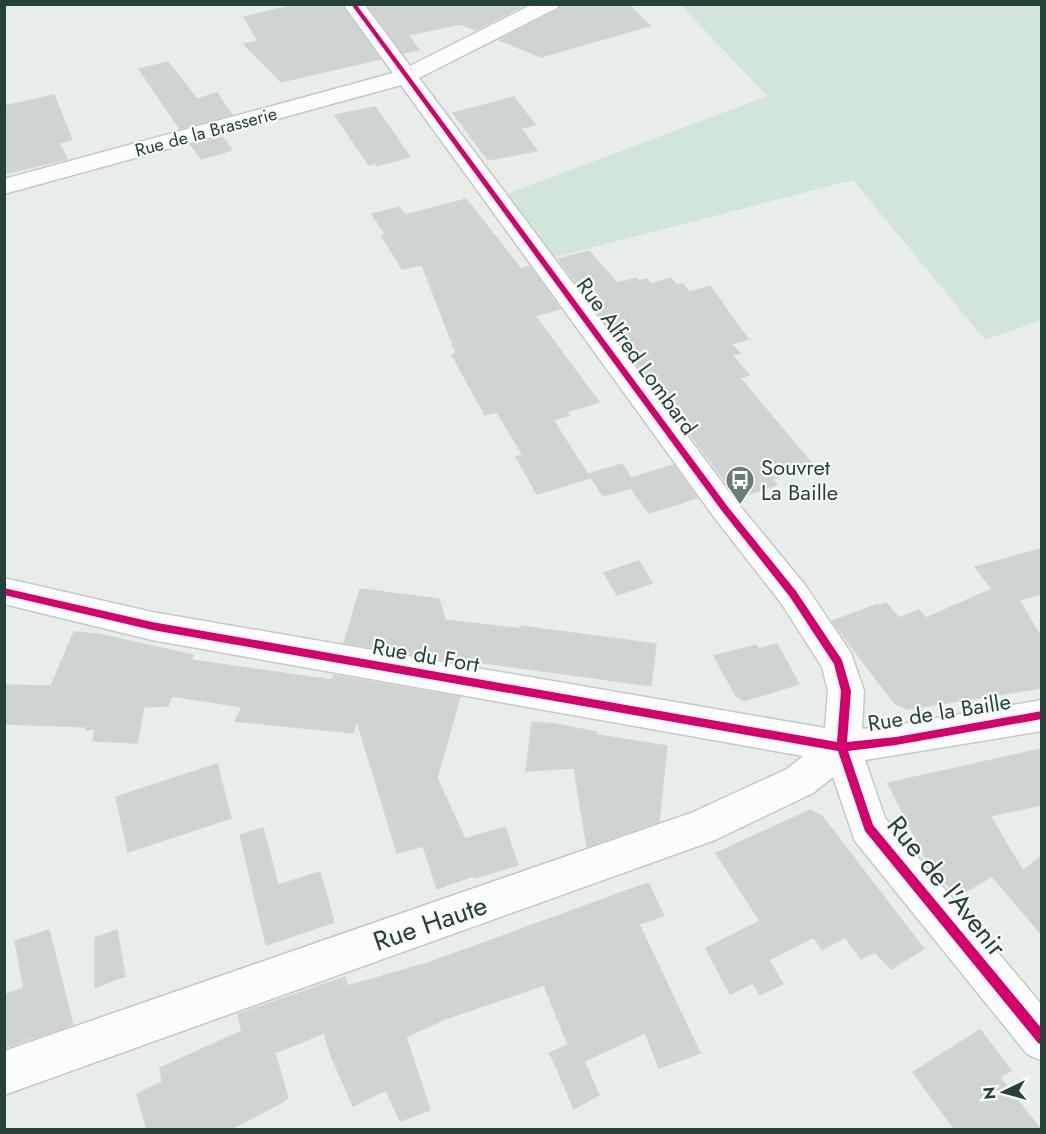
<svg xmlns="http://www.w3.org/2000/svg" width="1046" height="1134" viewBox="0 0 1046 1134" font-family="Jost,sans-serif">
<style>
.green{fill:#d1e6d8}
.building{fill:#cfd4d2;stroke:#d1d6d4;stroke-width:1.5}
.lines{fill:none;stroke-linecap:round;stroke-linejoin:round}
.minor-casing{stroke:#c5cac8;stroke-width:3}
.minor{fill:#fcfcfc;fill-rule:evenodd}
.cycleway-casing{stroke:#f7fbf9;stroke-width:4}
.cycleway{fill:#d6006c;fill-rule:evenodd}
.labels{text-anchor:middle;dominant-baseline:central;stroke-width:4.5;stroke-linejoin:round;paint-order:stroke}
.far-street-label{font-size:18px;fill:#24423a;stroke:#f7fbf9}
.street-label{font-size:22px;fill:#24423a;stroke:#f7fbf9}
.poi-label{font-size:22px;fill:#24423a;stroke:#f7fbf9;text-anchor:start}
.near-street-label{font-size:27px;fill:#24423a;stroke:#f7fbf9}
</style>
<rect width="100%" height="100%" fill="#e8edeb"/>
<polygon class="green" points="681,5 1041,5 1041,320 985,340 853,180 552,258 507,194 767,96"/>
<g class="building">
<polygon points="299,4 341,4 380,59 281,82 244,44 258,41 244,17"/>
<polygon points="367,4 527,4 476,30 460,24 408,35 419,50 403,53"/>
<polygon points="562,4 628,4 650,26 541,57 499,40 558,10"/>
<polygon points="168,62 197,99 217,93 232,115 180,129 139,69"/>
<polygon points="54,95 72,140 59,143 67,159 4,174 4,106"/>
<polygon points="514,97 535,125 521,128 537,151 488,160 453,113"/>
<polygon points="375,107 410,157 377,166 375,163 369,165 335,115"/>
<polygon points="222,137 232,150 201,159 191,145"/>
<polygon points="466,199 521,269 530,266 560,309 535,316 599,402 567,412 569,415 553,420 590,478 537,494 516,457 523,455 497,412 485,415 452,355 456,353 422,265 402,269 382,236 386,235 372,214 399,207 405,215"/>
<polygon points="589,251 617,283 636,278 639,281 647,279 651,284 671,278 677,285 683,284 689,292 710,286 748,339 731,344 740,353 732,355 749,375 740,378 813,465 772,479 777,485 738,498 558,259"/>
<polygon points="622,464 631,478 674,465 697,498 649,513 631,488 603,496 589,474"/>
<polygon points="1041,549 1041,594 1019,600 1041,637 1041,688 908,709 895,704 832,621 878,604 880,606 886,603 899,618 919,610 926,618 992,589 975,567"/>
<polygon points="639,561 652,583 617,595 604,573"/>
<polygon points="360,589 439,599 445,620 522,629 520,626 656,644 651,686 470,661 469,664 344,643"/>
<polygon points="74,632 98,634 193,655 191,660 332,680 334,675 460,697 437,778 465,839 505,827 518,865 474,878 473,876 437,889 423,846 397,853 357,721 353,733 235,721 242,707 172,696 168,706 144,707 137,743 93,741 95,729 86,730 86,727 4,724 4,685 51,686"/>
<polygon points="777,644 799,684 744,701 736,696 714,656 756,645 759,649"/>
<polygon points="532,722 556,724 597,732 597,735 667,746 659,822 587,847 574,768 526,771"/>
<polygon points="1041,749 1041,805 990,816 1023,871 1041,856 1041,934 992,876 957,897 927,861 888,783"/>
<polygon points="217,764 231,818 128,852 116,797"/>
<polygon points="810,810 822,816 924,949 891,969 875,952 861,959 845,937 822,950 814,937 769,960 783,984 760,995 753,983 730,994 706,948 760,921 716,853"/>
<polygon points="263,828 278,885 320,872 334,922 266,945 240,835"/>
<polygon points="648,883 664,916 639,924 700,1053 659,1068 645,1033 584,1061 599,1095 574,1109 550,1053 568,1045 544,985 445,1019 406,1037 430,1110 400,1121 386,1090 353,1106 332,1058 324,1033 275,1053 288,1098 284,1101 230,1130 147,1130 137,1094 162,1082 160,1068 242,1031 238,1014 345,977 348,986 428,963"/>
<polygon points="49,930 73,1025 4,1048 4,995 24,988 15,941"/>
<polygon points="117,930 125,976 95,988 95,938"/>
<polygon points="980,1030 1011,1070 1000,1078 1041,1130 955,1130 913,1072"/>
</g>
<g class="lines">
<g class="minor-casing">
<polygon id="minor" points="343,4 364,4 410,66 533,4 560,4 557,8 419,78 736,501 805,585 851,653 864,691 862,729 896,725 1042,700 1042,731 865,760 885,818 1042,1005 1042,1061 1027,1054 855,841 833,777 813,793 715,840 4,1095 4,1051 691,813 787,769 803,756 152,640 4,604 4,578 152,612 825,728 828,691 822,667 781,603 714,517 401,85 4,194 4,179 393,73"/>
</g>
<use href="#minor" class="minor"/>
<g class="cycleway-casing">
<polygon id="cycleway" points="351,4 356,4 728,507 796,591 842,660 851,691 847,742 896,737 1042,711 1042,719 896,745 848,751 873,825 1042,1029 1042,1045 1038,1043 865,831 838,751 152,630 4,595 4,588 152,622 837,742 841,691 834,664 790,597 722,511"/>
</g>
<use href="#cycleway" class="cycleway"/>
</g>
<defs>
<g id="bus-pin" transform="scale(1.5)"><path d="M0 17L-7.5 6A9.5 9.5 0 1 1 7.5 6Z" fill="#697e78" stroke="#f7fbf9"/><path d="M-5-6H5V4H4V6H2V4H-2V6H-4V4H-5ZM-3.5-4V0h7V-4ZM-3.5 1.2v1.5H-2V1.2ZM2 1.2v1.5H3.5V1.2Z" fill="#fff"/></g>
</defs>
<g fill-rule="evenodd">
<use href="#bus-pin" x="740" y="480"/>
</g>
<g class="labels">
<g class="far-street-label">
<text transform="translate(206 132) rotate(-15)">Rue de la Brasserie</text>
</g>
<g class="street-label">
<text transform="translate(637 356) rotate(54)">Rue Alfred Lombard</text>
<text transform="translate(426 655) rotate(10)">Rue du Fort</text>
<text transform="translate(939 712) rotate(-9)">Rue de la Baille</text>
</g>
<g class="poi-label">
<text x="761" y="467">Souvret<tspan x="761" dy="25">La Baille</tspan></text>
</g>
<g class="near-street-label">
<text transform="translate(947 886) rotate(51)">Rue de l'Avenir</text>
<text transform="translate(430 923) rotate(-19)">Rue Haute</text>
</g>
</g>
<rect width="1046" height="1134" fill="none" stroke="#24423a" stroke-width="12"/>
<g transform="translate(1004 1092) rotate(265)" stroke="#f7fbf9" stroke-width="4.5" paint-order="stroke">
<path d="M0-4.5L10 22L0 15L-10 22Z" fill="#24423a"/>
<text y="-9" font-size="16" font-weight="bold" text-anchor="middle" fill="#24423a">N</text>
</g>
</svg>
